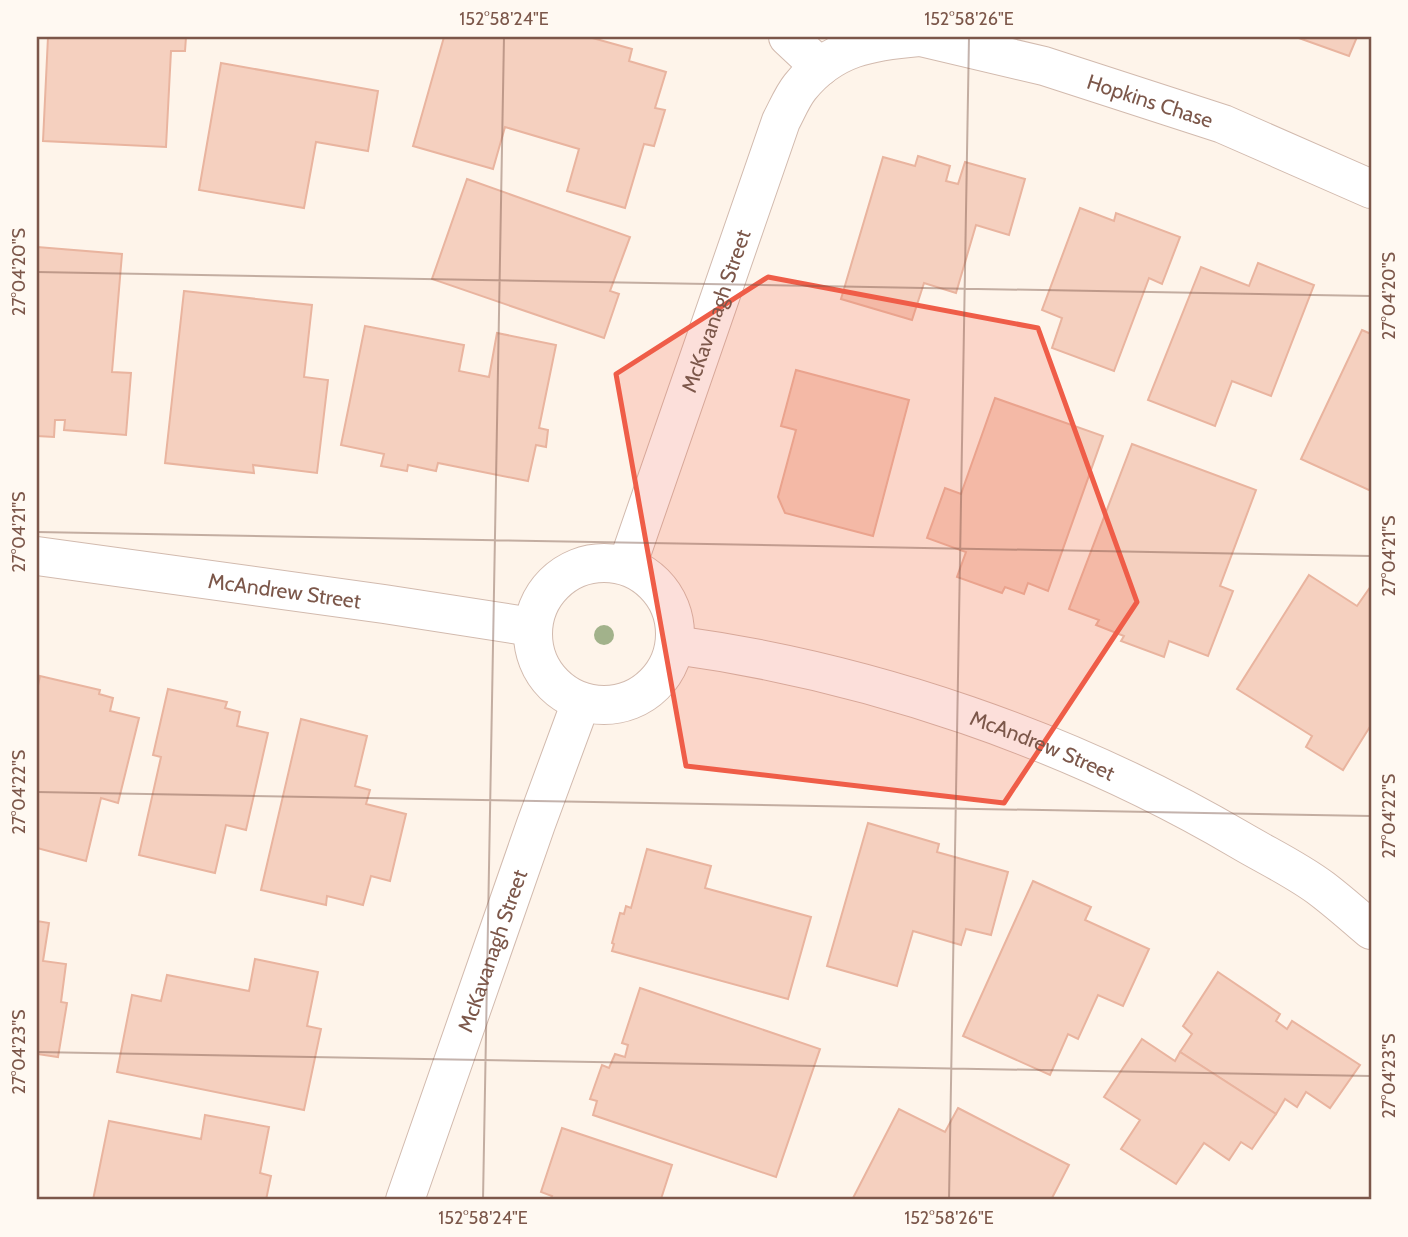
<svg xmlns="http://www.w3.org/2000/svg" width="1408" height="1237" viewBox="0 0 1408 1237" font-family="Cabin,sans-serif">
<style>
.building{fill:#f5d0bf;stroke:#e9b49f;stroke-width:2}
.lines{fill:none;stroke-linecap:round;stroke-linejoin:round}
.minor-casing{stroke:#d2baae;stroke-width:40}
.minor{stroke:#fff;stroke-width:38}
.tree{fill:#a2b28b}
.marked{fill:#ef5d48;fill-opacity:0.2;stroke:#ef5d48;stroke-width:5;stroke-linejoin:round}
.ticks{fill:none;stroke:#7c574a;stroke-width:2;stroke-opacity:0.45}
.labels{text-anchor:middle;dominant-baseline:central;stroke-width:7;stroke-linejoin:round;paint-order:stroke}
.street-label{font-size:21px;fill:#7c574a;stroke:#fff9f2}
.neatline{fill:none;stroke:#7c574a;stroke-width:2.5}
.ticks-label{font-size:18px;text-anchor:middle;fill:#7c574a}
</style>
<rect width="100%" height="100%" fill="#fef4ea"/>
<g class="building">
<polygon points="48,37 186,37 185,51 171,51 166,147 43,141"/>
<polygon points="444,37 589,37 632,49 629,61 666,72 655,108 665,110 654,146 644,144 625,208 567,191 579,149 505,127 493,169 413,146"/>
<polygon points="1296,37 1357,37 1349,56"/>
<polygon points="221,63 378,91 368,151 316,142 304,208 199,190"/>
<polygon points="918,156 950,166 946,181 958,184 965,162 1025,179 1009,235 976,225 956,293 924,283 912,320 841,299 883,157 915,166"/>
<polygon points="467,179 630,237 610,291 619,294 604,338 432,279"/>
<polygon points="1080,208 1114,221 1116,213 1180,237 1162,284 1149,278 1114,371 1052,348 1062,318 1042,310"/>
<polygon points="37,247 122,254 112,372 131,373 126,435 64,430 65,420 55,420 54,437 37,436"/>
<polygon points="1258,263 1314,285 1271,396 1232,381 1215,426 1148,400 1201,267 1249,286"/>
<polygon points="184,291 312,305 304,377 328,380 317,473 253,465 254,473 165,463"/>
<polygon points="365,326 464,345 459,371 489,377 497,333 556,345 539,428 548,430 546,447 536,445 528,481 438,463 436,471 408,465 407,471 381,466 384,454 341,445"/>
<polygon points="1362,330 1371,334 1371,491 1301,459"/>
<polygon points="796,370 909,400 873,536 785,513 778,497 796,430 781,426"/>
<polygon points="995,398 1103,436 1048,591 1028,583 1024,594 1005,587 1002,593 957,577 966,552 927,538 945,488 961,494"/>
<polygon points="1132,444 1256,490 1220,586 1233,591 1208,656 1169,641 1164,657 1121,641 1124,636 1096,625 1099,620 1069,609"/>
<polygon points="1309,575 1357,606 1371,586 1371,725 1343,770 1306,747 1312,736 1237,689"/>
<polygon points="40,676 100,690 99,694 113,698 110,711 139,718 118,803 101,798 86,861 37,848 37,690"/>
<polygon points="168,689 227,702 225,708 240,712 237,726 268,733 246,830 226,825 215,873 139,855 161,757 153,755"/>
<polygon points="301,719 367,736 355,786 370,790 366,804 406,814 390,881 371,876 363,905 327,896 326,905 261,890"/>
<polygon points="868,823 939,844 937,852 1008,872 991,935 966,929 961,945 913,931 897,986 827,966"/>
<polygon points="647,849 711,866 705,888 811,917 788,999 612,951 614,944 612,943 620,913 624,914 626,906 631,908"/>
<polygon points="1033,881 1091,907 1085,920 1149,949 1123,1006 1098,995 1078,1039 1068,1034 1050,1075 963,1036"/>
<polygon points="37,921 49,923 43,961 66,964 61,1002 67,1003 58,1057 37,1054"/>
<polygon points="255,959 318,972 307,1026 321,1029 304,1110 117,1072 132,995 161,1001 167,975 249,991"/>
<polygon points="1218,972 1280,1014 1276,1021 1287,1029 1292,1021 1360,1065 1330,1108 1306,1092 1297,1107 1285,1099 1276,1114 1180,1052 1192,1034 1183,1026"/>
<polygon points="640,988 820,1049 776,1177 593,1115 597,1101 590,1099 602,1065 609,1068 615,1054 625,1057 628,1045 622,1043"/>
<polygon points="1142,1039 1175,1061 1180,1052 1276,1114 1252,1149 1241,1142 1229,1160 1204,1143 1176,1184 1121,1149 1140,1120 1104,1097"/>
<polygon points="958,1108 1069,1165 1051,1200 852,1200 899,1109 945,1132"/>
<polygon points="205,1115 269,1127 260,1173 271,1176 266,1200 93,1200 109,1121 201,1139"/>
<polygon points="562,1128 672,1165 661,1199 666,1200 550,1200 552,1196 541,1192"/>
</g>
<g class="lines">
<g class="minor-casing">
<g id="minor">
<polyline points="788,37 820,67"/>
<path id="s1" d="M921,37L1044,66L1223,124L1371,189"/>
<path id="s2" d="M37,556L384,604L532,627"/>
<circle cx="604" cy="634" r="71"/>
<path id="s3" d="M627,566L781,121C787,110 792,97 800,87C832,47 871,41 919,37"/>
<path id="s4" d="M675,645C871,672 1070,740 1240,840C1267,856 1297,870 1322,889C1339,902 1355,916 1371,930"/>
<path id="s5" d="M405,1200L536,824L581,702"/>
</g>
</g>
<use href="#minor" class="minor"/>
</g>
<circle class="tree" cx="604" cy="635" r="10"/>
<path class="marked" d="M768,277L1038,328L1137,602L1004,803L686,766L616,374Z"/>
<path class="ticks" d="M37,111L38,37M37,272L1371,296M37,532L1371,556M37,792L1371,816M37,1052L1371,1076M483,1200L504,37M949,1200L969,37"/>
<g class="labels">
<g class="street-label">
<text stroke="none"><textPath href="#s1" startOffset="238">Hopkins Chase</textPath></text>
<text stroke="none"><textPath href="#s3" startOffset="270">McKavanagh Street</textPath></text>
<text stroke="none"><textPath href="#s2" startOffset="250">McAndrew Street</textPath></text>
<text stroke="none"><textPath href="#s4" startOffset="382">McAndrew Street</textPath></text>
<text stroke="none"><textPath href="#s5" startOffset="264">McKavanagh Street</textPath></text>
</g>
</g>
<rect width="1408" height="1237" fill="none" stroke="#fff9f2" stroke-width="77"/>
<rect x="38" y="38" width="1332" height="1160" class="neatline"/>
<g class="ticks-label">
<text x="504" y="25">152°58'24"E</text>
<text x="969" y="25">152°58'26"E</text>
<text transform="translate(19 272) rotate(-90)" y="6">27°04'20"S</text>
<text transform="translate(1389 296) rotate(-90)" y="6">27°04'20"S</text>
<text transform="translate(19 532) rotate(-90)" y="6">27°04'21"S</text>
<text transform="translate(1389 556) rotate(-90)" y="6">27°04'21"S</text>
<text transform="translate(19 792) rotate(-90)" y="6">27°04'22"S</text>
<text transform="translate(1389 816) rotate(-90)" y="6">27°04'22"S</text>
<text transform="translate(19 1052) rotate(-90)" y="6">27°04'23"S</text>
<text transform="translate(1389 1076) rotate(-90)" y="6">27°04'23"S</text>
<text x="483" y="1224">152°58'24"E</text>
<text x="949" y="1224">152°58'26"E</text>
</g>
</svg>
